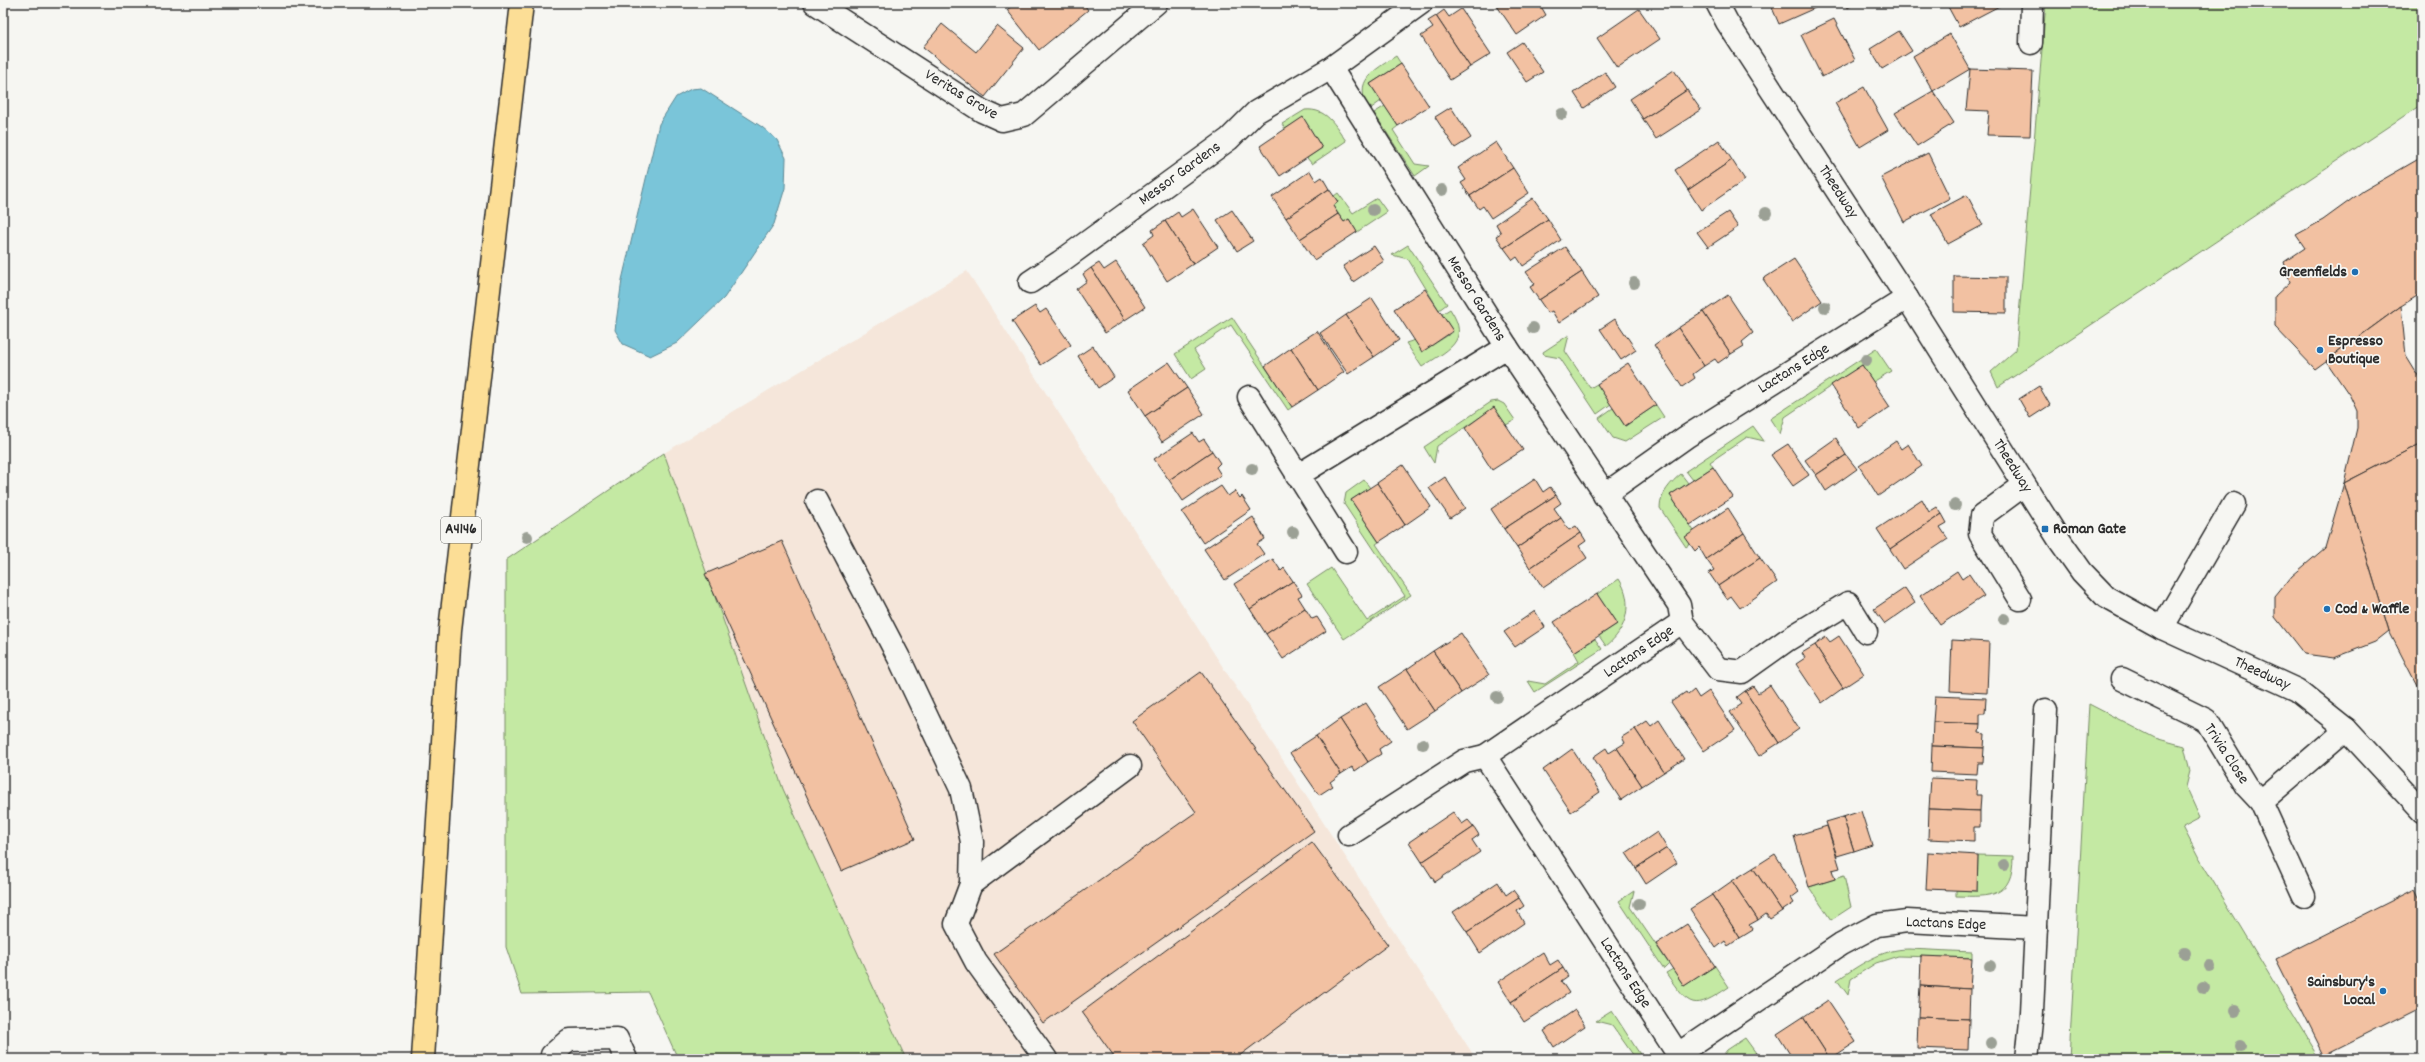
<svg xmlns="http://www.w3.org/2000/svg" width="2425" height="1062" viewBox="0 0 2425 1062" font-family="Dekko,sans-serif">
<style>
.built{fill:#f5e6da}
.green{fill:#c4e9a3;stroke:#788a67}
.water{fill:#7ac5d9;stroke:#5a8793}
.building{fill:#f2c1a2;stroke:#2b2b2b}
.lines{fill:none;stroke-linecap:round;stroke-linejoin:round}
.minor-casing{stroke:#2b2b2b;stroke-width:25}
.highway-casing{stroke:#2b2b2b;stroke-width:25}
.minor{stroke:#f6f6f2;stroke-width:22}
.highway{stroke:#fcde96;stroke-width:22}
.tree{fill:#9ba095}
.poi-dot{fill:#1f6fb2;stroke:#f6f6f2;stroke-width:1.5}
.labels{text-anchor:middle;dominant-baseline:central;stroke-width:3.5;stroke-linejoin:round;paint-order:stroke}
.shield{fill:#f6f6f2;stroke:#686867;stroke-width:1}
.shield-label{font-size:15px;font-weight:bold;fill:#2b2b2b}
.street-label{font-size:16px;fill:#2b2b2b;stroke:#f6f6f2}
.poi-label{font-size:16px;font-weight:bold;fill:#2b2b2b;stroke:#f6f6f2;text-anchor:start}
</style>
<rect width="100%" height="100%" fill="#f6f6f2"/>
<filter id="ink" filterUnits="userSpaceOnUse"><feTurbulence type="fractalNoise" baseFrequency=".025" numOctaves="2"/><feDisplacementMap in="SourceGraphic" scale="8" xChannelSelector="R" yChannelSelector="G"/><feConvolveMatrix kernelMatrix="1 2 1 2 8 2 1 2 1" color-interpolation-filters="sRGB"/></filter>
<g filter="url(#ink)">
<polygon class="built" points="967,271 1197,627 1476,1059 906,1059 783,789 664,453"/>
<g class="green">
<polygon points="2046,3 2422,3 2422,104 1998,387 1991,372 2016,350"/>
<path d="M1396,56L1401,64L1370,84L1381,101L1370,109C1351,81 1375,70 1396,56Z"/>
<polygon points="1385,106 1398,126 1393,130 1415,164 1429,166 1415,176 1374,113"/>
<path d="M1305,110C1327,108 1335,125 1346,141L1312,164L1307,158L1322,148L1303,118L1285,129L1282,124Z"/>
<polygon points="1338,193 1353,213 1377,198 1387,212 1357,232 1349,219 1344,222 1333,206 1338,202 1334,196"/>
<polygon points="1408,245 1447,304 1439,310 1408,259 1392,255"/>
<path d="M1450,309C1472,342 1447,350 1422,367L1406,343L1415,340L1423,351L1453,332L1442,314Z"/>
<polygon points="1232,317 1292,407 1288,410 1231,325 1194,350 1206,369 1191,379 1175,354"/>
<polygon points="1569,335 1565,351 1590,388 1597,384 1611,404 1597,414 1560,358 1544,355 1543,352"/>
<polygon points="1876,349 1891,371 1873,382 1862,365 1785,417 1780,434 1770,419"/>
<polygon points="1498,401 1504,404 1515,420 1506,425 1494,408 1437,446 1434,463 1424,447 1491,402"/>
<polygon points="1656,405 1664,417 1625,442 1613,438 1599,418 1613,408 1625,426"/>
<polygon points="1753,426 1764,441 1747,437 1710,462 1713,467 1693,480 1686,471"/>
<polygon points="664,453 783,789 906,1059 678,1059 648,992 522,994 506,947 506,560"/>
<path d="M1681,474L1688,483L1670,495L1694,531L1690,544L1686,547L1660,508C1660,494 1671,482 1681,474Z"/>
<polygon points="1364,480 1370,488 1351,500 1379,542 1376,544 1411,595 1344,639 1307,584 1331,568 1367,621 1405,596 1344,504 1346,493"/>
<path d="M1619,579C1634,602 1627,630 1606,646L1599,636L1617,624L1597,594Z"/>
<polygon points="1595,639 1602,649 1535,692 1528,681 1545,684 1579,661 1574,652"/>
<polygon points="2089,704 2155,738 2184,746 2190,771 2186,787 2200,818 2183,827 2199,858 2320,1059 2069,1059"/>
<path d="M1978,855L2013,856C2013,898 1991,897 1956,896V890L1977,891Z"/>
<polygon points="1844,876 1851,907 1831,920 1809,887"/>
<polygon points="1634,891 1630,907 1669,964 1664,969 1619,901"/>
<path d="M1909,949L1972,952V958L1898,956L1876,963L1851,979L1848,995L1837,980C1860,965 1881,949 1909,949Z"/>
<path d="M1715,966L1729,987C1693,1011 1690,1008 1666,973L1673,969L1684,986Z"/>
<polygon points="1612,1011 1643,1059 1636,1059 1612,1025 1596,1021"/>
<polygon points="1745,1038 1756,1053 1747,1059 1720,1059 1727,1050"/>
</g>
<polygon class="water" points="701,88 762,127 777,140 786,158 785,188 774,224 724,298 677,343 650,356 623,344 615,330 622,280 659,124 676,97 691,89"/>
<g class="building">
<polygon points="1015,3 1083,3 1088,10 1039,50 1007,10"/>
<polygon points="1495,3 1539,3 1546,15 1517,35"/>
<polygon points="1770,3 1813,3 1815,8 1779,24"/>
<polygon points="1845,3 1855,3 1848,8"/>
<polygon points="1946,3 2005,3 1959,27"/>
<polygon points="1461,9 1491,54 1470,67 1436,16 1444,10 1449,17"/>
<polygon points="1639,9 1660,39 1617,68 1597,38"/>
<polygon points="1436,16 1470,67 1450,80 1421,36 1433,28 1428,21"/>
<polygon points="1834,19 1855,60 1822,77 1801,35"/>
<polygon points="942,24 976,52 997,26 1024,48 985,97 923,47"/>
<polygon points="1899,31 1912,51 1882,69 1870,49"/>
<polygon points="1950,34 1970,69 1933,91 1913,56"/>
<polygon points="1522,42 1543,72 1527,82 1507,52"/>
<polygon points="1401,64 1429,106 1398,126 1370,84"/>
<polygon points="1970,69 2033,71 2030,136 1987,135 1989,111 1966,110"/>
<polygon points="1674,70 1687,90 1643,119 1630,99"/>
<polygon points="1605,72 1615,87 1584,108 1574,93"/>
<polygon points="1864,87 1888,130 1860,147 1835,103"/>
<polygon points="1687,90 1701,110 1656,139 1643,119"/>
<polygon points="1933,91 1954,123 1917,146 1895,113"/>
<polygon points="1451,107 1471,138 1455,148 1435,117"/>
<polygon points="1303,117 1322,148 1280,176 1260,146"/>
<polygon points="1719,140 1732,160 1688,190 1675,170"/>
<polygon points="1496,142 1513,168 1470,196 1461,183 1466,180 1458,168"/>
<polygon points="1928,153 1950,198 1904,222 1881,177"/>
<polygon points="2422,157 2422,293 2401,306 2315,369 2275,327 2275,296 2290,282 2284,262 2305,248 2296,235 2323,220 2363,191"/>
<polygon points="1732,160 1745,180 1701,210 1688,190"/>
<polygon points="1513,168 1529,193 1491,218 1483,206 1479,209 1470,196"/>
<polygon points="1310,171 1316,181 1322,177 1329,189 1286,218 1272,197"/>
<polygon points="1329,189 1338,202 1333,206 1338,214 1300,239 1286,218"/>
<polygon points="1967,195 1983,225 1948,244 1931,214"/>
<polygon points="1533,198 1548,219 1504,248 1496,236 1501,233 1496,224"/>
<polygon points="1193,209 1218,247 1193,264 1165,221 1178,212 1181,217"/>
<polygon points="1232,210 1253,241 1237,251 1217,220"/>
<polygon points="1728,212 1738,227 1708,247 1697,232"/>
<polygon points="1338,214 1344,222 1349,219 1357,232 1314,260 1300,239"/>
<polygon points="1548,219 1561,240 1523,266 1517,257 1513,260 1504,248"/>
<polygon points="1165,221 1193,264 1167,281 1143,243 1154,235 1152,230"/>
<polygon points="1374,246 1384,261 1353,282 1343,266"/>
<polygon points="1565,247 1582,272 1539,300 1530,287 1535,284 1526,272"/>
<polygon points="1794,259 1822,301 1792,322 1763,279"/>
<polygon points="1116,262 1145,307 1125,320 1091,268 1099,263 1104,270"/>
<polygon points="1091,268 1125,320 1105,333 1076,289 1087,281 1083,274"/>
<polygon points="1582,272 1598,297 1559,323 1552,311 1548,313 1539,300"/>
<polygon points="1954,276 2006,277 2006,313 1954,312"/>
<polygon points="1425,289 1453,331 1422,352 1394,309"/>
<polygon points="1728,295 1753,333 1742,342 1744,346 1731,354 1703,312"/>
<polygon points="1372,298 1399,340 1374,357 1346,315"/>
<polygon points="1035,306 1040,313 1046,309 1071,345 1041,365 1012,321"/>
<polygon points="2401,306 2406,356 2422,382 2422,443 2344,483 2357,428 2357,411 2350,396 2326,361"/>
<polygon points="1703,312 1731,354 1718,363 1715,359 1704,366 1678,328"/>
<polygon points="1346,315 1374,357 1348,374 1320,333"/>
<polygon points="1615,319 1636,350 1621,360 1600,329"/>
<polygon points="1678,328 1704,366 1693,374 1695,378 1682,387 1654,345"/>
<polygon points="1317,331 1344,372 1318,390 1291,348"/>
<polygon points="1093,346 1114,377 1098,388 1078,356"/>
<polygon points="1291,348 1318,390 1292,407 1265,366"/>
<polygon points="1169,362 1187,388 1145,416 1128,390"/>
<polygon points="1628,363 1656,405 1625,426 1597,384"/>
<polygon points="1862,365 1890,407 1859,428 1831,385"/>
<polygon points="2039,386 2050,405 2030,418 2019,399"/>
<polygon points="1187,388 1204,414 1162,442 1145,416"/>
<polygon points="1494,407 1523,450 1492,470 1465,428"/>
<polygon points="1193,433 1199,442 1204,439 1212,451 1169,480 1154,459"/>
<polygon points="1836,438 1846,455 1816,475 1805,460"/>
<polygon points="1896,441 1901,449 1908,444 1922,466 1878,496 1859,466"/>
<polygon points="2422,443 2422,695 2389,631 2344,483"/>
<polygon points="1788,444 1809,475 1793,486 1771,455"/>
<polygon points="1212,451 1220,463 1216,467 1221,475 1183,501 1169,480"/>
<polygon points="1846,455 1857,469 1826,491 1816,475"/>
<polygon points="1403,465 1431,507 1405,525 1377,483"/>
<polygon points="1713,467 1733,497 1690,525 1670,495"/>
<polygon points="1445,477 1465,508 1450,518 1429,488"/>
<polygon points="1535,479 1543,492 1550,487 1556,495 1504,529 1491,509"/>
<polygon points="1377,483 1405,525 1379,542 1351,500"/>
<polygon points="2344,483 2389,631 2375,642 2334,658 2304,654 2275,617 2275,597 2292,576 2325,548"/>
<polygon points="1221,486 1228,496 1235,491 1240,498 1242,496 1251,510 1203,543 1182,512"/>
<polygon points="1556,495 1561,503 1554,508 1561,518 1517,548 1504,529"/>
<polygon points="1922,499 1929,512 1937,507 1942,514 1890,549 1877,529"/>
<polygon points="1728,508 1744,533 1706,559 1699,547 1695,551 1685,537"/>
<polygon points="1942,514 1947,523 1940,527 1948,539 1903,569 1890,549"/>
<polygon points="1253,517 1265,539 1257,544 1264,554 1225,580 1204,549"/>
<polygon points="1561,518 1569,530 1576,526 1581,533 1530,568 1517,548"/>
<polygon points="1581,533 1586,541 1579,546 1587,558 1543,588 1530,568"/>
<polygon points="1744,533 1760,558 1718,586 1709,573 1714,570 1706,559"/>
<polygon points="782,541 915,839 841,871 705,574"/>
<polygon points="1760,558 1777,582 1740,608 1731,596 1727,599 1718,586"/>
<polygon points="1273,559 1281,571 1284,568 1293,581 1250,609 1234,584"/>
<polygon points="1957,571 1962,579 1969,574 1984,596 1940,625 1920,596"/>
<polygon points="1293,581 1302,595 1298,597 1305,608 1266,634 1250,609"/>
<polygon points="1905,588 1915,603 1885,624 1874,609"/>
<polygon points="1597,594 1617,624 1574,652 1554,622"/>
<polygon points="1305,608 1312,619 1317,617 1326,631 1283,659 1266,634"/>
<polygon points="1535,611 1545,627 1515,647 1504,632"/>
<polygon points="1461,633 1489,675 1461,693 1433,651"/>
<polygon points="1839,636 1864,674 1843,688 1815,645 1826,637 1830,642"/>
<polygon points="1952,640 1989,642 1987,693 1950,691"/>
<polygon points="1815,645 1843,688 1822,703 1796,664 1805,658 1802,653"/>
<polygon points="1433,651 1461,693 1435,711 1407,669"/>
<polygon points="1407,669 1435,711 1407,729 1379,687"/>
<polygon points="1201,672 1314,831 1043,1023 994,954 1196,812 1132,721"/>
<polygon points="1770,685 1799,729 1779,743 1745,691 1753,686 1758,693"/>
<polygon points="1694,690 1699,698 1709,691 1735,730 1704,751 1671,702 1686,692 1688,695"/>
<polygon points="1745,691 1779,743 1759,756 1730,712 1742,704 1737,697"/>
<polygon points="1935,696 1986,698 1985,714 1980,714 1980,724 1933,722"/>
<polygon points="1366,703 1391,741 1379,749 1381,754 1368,762 1340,719"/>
<polygon points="1340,719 1368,762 1355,771 1352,767 1341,774 1316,736"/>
<polygon points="1659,720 1684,759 1664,772 1635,729 1647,721 1651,726"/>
<polygon points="1933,722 1980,724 1979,733 1985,734 1984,748 1932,746"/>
<polygon points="1635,729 1664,772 1642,786 1617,748 1625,743 1622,737"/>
<polygon points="1316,736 1341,774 1330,782 1333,786 1319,795 1290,753"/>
<polygon points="1932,746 1984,748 1983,763 1978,763 1977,774 1931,772"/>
<polygon points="1606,748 1609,753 1617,748 1642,786 1621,800 1593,757"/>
<polygon points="1572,749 1600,792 1571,812 1543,770"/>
<polygon points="1931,778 1977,780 1976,795 1981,795 1980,811 1929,809"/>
<polygon points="1929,809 1980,811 1980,827 1974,827 1974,841 1928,839"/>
<polygon points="1861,811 1872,845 1854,851 1843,817"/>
<polygon points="1453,812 1462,824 1468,820 1474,827 1422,862 1409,842"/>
<polygon points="1843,817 1854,851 1837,856 1826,822"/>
<polygon points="1827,826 1840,868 1832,870 1835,879 1809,887 1794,836"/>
<polygon points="1474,827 1479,835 1472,840 1480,852 1435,882 1422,862"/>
<polygon points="1657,832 1667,848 1636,868 1626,853"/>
<polygon points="1312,842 1388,945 1235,1059 1116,1059 1082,1012"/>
<polygon points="1667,848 1677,863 1646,884 1636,868"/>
<polygon points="1928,852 1978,855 1977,891 1926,889"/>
<polygon points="1775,854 1799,892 1791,898 1794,903 1782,911 1753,868"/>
<polygon points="1753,868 1782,911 1770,919 1766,914 1758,920 1732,881"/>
<polygon points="1732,881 1758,920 1749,925 1753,930 1740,938 1712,895"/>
<polygon points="1498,882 1506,895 1513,890 1519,898 1467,932 1453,912"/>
<polygon points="2415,889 2422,903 2422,1006 2324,1055 2276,959"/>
<polygon points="1712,895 1740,938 1728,946 1725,941 1716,948 1690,909"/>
<polygon points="1519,898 1524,906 1517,911 1524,923 1480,953 1467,932"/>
<polygon points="1687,924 1715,966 1684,986 1656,944"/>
<polygon points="1543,952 1550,965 1558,960 1563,968 1511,1002 1498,982"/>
<polygon points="1921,956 1972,958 1970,989 1920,986"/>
<polygon points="1563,968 1568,976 1561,981 1569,993 1524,1022 1511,1002"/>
<polygon points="1920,986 1970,989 1969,1019 1918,1017"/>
<polygon points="1828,1000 1856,1042 1830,1059 1803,1017"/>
<polygon points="1575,1010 1585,1026 1554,1047 1544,1031"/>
<polygon points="1803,1017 1830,1059 1793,1059 1777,1034"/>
<polygon points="1918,1017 1969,1019 1968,1050 1917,1048"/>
<polygon points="1756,1053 1760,1059 1747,1059"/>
</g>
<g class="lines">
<g class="minor-casing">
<g id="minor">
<polyline points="815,3 982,111 1002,120 1024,115 1156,3"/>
<polyline points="1717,3 1727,22 1907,298 2060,541 2082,572 2106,597 2162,628 2297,690 2346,729 2422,811"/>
<polyline points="2031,43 2032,3"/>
<polyline points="1331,68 1507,347 1679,605 1682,622 1485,756 1681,1059"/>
<polyline points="1030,282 1060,262 1229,139 1256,112 1331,68 1421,3"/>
<polyline points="1249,397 1346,552"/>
<polyline points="1297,476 1507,347"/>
<polyline points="1604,495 1686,437 1907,298"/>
<polyline points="817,501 899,658 961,789 972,842 971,884 956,924 976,962 1046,1059"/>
<polyline points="2020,599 1980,534 1982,516 2024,485"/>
<polyline points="1682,622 1718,669 1742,672 1787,640 1848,603 1866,632"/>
<polyline points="2162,628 2234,504"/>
<polyline points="2122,679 2206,720 2246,786 2261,802"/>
<polyline points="1349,835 1464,761 1485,756"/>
<polyline points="971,884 1130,766"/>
<polyline points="2304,896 2261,802 2346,729"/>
<polyline points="1678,1054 1841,944 1877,925 1907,921 2036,928"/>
<polyline points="552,1059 552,1055 569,1040 617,1039 626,1059"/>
<polyline points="2027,1059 2032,1012 2046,710"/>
</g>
</g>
<g class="highway-casing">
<polyline id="highway" points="423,1059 450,630 522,3"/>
</g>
<use href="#minor" class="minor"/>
<use href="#highway" class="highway"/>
</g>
<g class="tree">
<circle cx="1562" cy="114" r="6"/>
<circle cx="1442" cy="190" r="6"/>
<circle cx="1373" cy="210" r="6"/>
<circle cx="1766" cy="213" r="6"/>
<circle cx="1634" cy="283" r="6"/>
<circle cx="1825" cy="307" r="6"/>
<circle cx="1533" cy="328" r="6"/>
<circle cx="1866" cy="360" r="6"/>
<circle cx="1252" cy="469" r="6"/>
<circle cx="1955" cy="505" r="6"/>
<circle cx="1293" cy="532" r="6"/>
<circle cx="527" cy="537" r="6"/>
<circle cx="2004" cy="619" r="6"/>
<circle cx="1497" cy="697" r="6"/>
<circle cx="1423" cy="744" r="6"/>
<circle cx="2004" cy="865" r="6"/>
<circle cx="1639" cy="904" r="6"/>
<circle cx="2185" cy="953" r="6"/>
<circle cx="1990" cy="966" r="6"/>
<circle cx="2210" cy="966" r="6"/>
<circle cx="2203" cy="987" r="6"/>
<circle cx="2235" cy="1010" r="6"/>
<circle cx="1991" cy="1043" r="6"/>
<circle cx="2240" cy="1046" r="6"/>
</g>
</g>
<g class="poi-dot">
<circle cx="2355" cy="272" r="4"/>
<circle cx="2320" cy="350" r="4"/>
<rect x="2041" y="525" width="8" height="8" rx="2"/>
<circle cx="2327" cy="609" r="4"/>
<circle cx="2383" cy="991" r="4"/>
</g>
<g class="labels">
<rect class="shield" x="441" y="517" width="40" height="26" rx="3"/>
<g class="shield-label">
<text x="461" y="530">A4146</text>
</g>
<g class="street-label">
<text transform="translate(961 95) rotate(31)">Veritas Grove</text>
<text transform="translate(1180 174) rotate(-36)">Messor Gardens</text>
<text transform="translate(1838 192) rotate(57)">Theedway</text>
<text transform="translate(1476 299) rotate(58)">Messor Gardens</text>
<text transform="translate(1794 369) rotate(-32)">Lactans Edge</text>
<text transform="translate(2012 466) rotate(58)">Theedway</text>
<text transform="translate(1639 652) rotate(-34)">Lactans Edge</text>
<text transform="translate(2262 674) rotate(25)">Theedway</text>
<text transform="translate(2226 754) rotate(57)">Trivia Close</text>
<text transform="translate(1946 924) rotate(2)">Lactans Edge</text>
<text transform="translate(1625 973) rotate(57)">Lactans Edge</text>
</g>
<g class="poi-label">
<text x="2347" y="272" text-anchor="end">Greenfields</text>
<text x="2328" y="341">Espresso<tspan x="2328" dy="18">Boutique</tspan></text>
<text x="2053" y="529">Roman Gate</text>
<text x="2335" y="609">Cod &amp; Waffle</text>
<text x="2375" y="982" text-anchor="end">Sainsbury's<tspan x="2375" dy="18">Local</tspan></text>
</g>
</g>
<rect width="2425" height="1062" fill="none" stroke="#f6f6f2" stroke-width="16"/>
<rect x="8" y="8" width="2409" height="1046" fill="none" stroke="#2b2b2b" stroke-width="1.5" filter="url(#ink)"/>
</svg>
